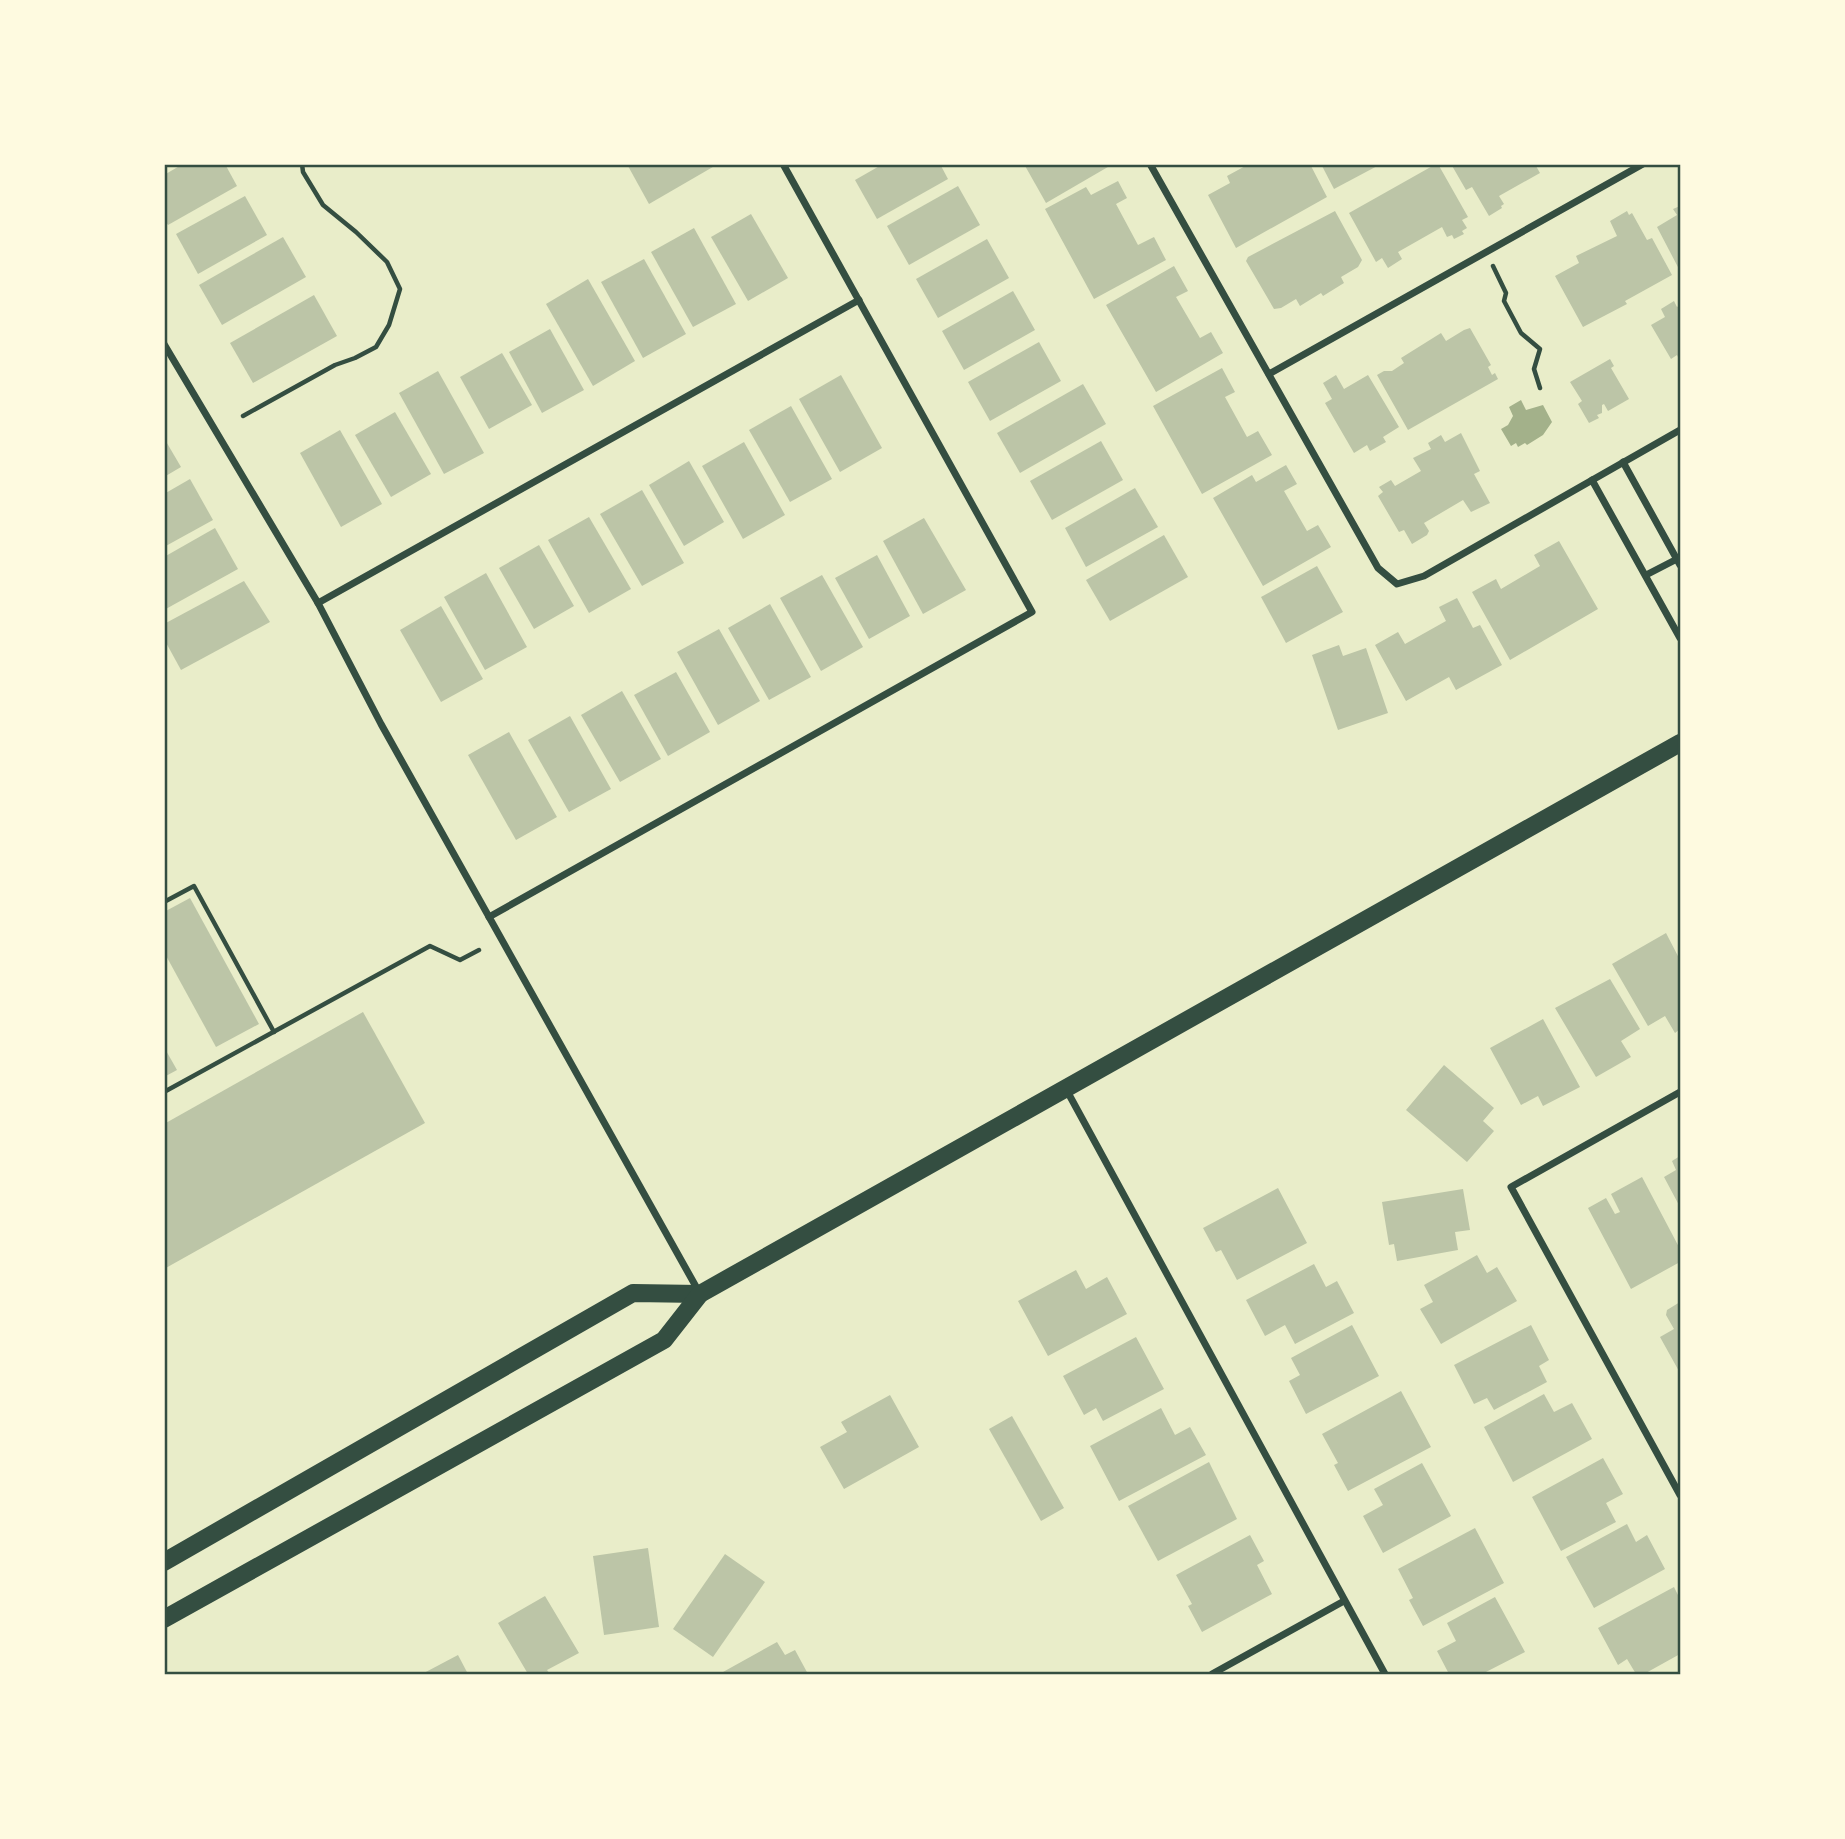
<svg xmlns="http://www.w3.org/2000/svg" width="1845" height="1839" viewBox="0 0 1845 1839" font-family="'Roboto Condensed',sans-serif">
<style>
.water{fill:#a3b18a}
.building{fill:#bcc5a7}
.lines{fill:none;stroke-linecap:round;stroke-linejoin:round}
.path{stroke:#344e41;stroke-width:4.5}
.minor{stroke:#344e41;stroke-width:7}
.primary{stroke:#344e41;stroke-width:18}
.neatline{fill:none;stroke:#344e41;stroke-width:2.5}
</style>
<rect width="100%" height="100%" fill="#e9edc9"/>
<polygon class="water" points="1521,400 1526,410 1543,405 1552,422 1543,435 1527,445 1525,443 1518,447 1516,443 1511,446 1501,429 1508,425 1513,416 1509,407"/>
<g class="building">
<polygon points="183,164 225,164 237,186 168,225 164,219 164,175"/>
<polygon points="630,164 718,164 649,204 628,166"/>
<polygon points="883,164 940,164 948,179 877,219 855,180"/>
<polygon points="1024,164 1113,164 1046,203"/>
<polygon points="1249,164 1310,164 1327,197 1236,248 1208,195 1230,183 1227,176"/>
<polygon points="1321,164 1381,164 1334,189"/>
<polygon points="1436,164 1438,164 1468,217 1462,220 1467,228 1462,231 1464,234 1454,239 1452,235 1447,237 1442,227 1398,252 1402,259 1388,268 1382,258 1376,262 1349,213"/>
<polygon points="1451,164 1539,164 1536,166 1540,173 1499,196 1504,204 1501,206 1502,208 1489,216 1472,187 1466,190"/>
<polygon points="1118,181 1127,198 1116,204 1138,245 1154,237 1166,260 1094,299 1045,209 1086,187 1091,195"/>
<polygon points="958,186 980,225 909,265 887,226"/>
<polygon points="245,196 267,235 198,274 176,234"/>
<polygon points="1680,206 1680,271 1657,227 1677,215 1673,209"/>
<polygon points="1335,211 1362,260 1358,267 1341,277 1344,283 1323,296 1321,293 1300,306 1296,299 1281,308 1274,309 1246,261 1248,257"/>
<polygon points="1627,211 1629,215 1632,213 1647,240 1652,238 1672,275 1625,301 1627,304 1583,327 1555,276 1579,263 1576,256 1617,236 1610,221"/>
<polygon points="751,214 788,278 748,301 711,237"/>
<polygon points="694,228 736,304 693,327 651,252"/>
<polygon points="283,237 306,277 222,325 199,285"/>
<polygon points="987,239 1009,278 938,318 916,279"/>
<polygon points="644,259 686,334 643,358 601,282"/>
<polygon points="1174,266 1188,291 1176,297 1200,338 1211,332 1223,353 1156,392 1106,305"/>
<polygon points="588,279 635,361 593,386 546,304"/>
<polygon points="1013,291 1035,330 964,370 942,331"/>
<polygon points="314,295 337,336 253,383 230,343"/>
<polygon points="1674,301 1677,307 1680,305 1680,361 1677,355 1671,359 1651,325 1665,317 1661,309"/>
<polygon points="1470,328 1491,365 1488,367 1492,375 1495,373 1498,379 1408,430 1377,375 1384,371 1392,371 1404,363 1401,358 1441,333 1446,341 1464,330"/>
<polygon points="550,329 584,390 542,413 509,352"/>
<polygon points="1039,342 1061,381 990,421 968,382"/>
<polygon points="502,353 532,405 489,429 460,377"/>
<polygon points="1610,359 1614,366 1611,368 1629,399 1608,411 1604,404 1602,405 1602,413 1597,415 1599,418 1589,423 1578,404 1582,401 1570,382"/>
<polygon points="1222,368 1235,392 1225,397 1247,437 1258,431 1272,455 1202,494 1153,406"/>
<polygon points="438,371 484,453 444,474 399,393"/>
<polygon points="841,375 882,448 840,472 799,399"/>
<polygon points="1336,375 1344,389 1368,375 1399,427 1383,437 1386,442 1370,451 1367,445 1354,453 1325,403 1332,399 1323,383"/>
<polygon points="1083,384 1106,424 1020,473 997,433"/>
<polygon points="791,406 832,479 790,502 749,430"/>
<polygon points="395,412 431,474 391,497 355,435"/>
<polygon points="340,430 382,504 341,527 300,453"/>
<polygon points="1461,433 1480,471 1474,474 1490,503 1471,512 1463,500 1424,523 1429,531 1427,535 1412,544 1404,530 1399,532 1378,496 1383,492 1379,487 1391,480 1395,486 1421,471 1413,458 1431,449 1428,443 1441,435 1445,442"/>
<polygon points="164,438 181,467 164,477"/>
<polygon points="1101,441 1123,480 1052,520 1030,481"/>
<polygon points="744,442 785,515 743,539 702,466"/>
<polygon points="689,461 724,522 684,546 649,485"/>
<polygon points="1286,465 1297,484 1284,491 1307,531 1318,525 1331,547 1263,586 1213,498 1252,475 1256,482"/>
<polygon points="190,479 213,520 164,547 164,494"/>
<polygon points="1135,488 1158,527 1086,567 1065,528"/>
<polygon points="642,490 684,563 642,586 600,514"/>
<polygon points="589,517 631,589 589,613 548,540"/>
<polygon points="924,518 966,590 923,614 883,541"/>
<polygon points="215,528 238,569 164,610 164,557"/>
<polygon points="1164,535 1188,577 1110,621 1086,580"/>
<polygon points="1559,541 1598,609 1510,660 1472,592 1496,579 1501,589 1540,566 1534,555"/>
<polygon points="539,545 574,606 534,629 499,568"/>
<polygon points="877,555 910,616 869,639 835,578"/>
<polygon points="1317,566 1343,612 1286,643 1261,597"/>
<polygon points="486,573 527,647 485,670 444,597"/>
<polygon points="822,575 863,647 821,671 780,598"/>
<polygon points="244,581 270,622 181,670 164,639 164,624"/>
<polygon points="1457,598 1473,628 1480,625 1502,665 1456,690 1449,677 1406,701 1375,645 1398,632 1405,644 1446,621 1439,607"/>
<polygon points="770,604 811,677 769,700 728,628"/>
<polygon points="441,606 483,679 441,702 400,630"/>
<polygon points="719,629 760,701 718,725 677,652"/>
<polygon points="1339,645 1343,656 1366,648 1388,713 1338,730 1312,655"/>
<polygon points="676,672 710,732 668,756 634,695"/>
<polygon points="622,691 661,759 620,782 581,715"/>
<polygon points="570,716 611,789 569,812 528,740"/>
<polygon points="509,732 557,817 516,840 468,755"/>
<polygon points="190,898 259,1024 216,1047 164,952 164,912"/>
<polygon points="1666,933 1680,960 1680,1029 1675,1033 1665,1016 1648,1026 1612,964"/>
<polygon points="1610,979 1640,1029 1621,1041 1631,1057 1596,1077 1555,1008"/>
<polygon points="363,1012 425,1123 164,1269 164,1124"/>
<polygon points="1543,1019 1580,1087 1543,1106 1538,1096 1521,1105 1490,1048"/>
<polygon points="164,1047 177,1070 164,1077"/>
<polygon points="1444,1065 1494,1108 1483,1121 1494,1131 1467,1162 1406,1110"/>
<polygon points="1680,1156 1680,1207 1664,1177 1676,1170 1672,1161"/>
<polygon points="1642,1177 1680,1249 1680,1262 1631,1289 1588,1208 1606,1198 1615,1214 1620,1212 1611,1194"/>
<polygon points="1278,1188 1307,1243 1237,1280 1221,1250 1216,1252 1203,1228"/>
<polygon points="1463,1189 1470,1230 1455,1232 1458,1250 1397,1261 1394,1244 1389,1245 1382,1202"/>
<polygon points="1477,1255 1487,1273 1497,1267 1517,1301 1441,1344 1420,1309 1433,1302 1424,1285"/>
<polygon points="1314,1264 1326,1287 1337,1281 1354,1313 1295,1344 1285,1325 1265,1336 1246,1300"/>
<polygon points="1076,1270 1086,1289 1107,1277 1127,1314 1048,1356 1018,1301"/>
<polygon points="1680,1302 1680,1373 1660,1337 1674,1329 1666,1315 1667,1310"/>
<polygon points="1352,1325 1379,1376 1306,1414 1289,1381 1300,1375 1291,1358"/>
<polygon points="1531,1325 1549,1360 1539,1366 1547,1382 1494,1410 1487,1398 1474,1404 1454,1365"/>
<polygon points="1136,1337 1164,1389 1103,1421 1096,1408 1084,1415 1063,1376"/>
<polygon points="1401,1391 1431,1447 1348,1491 1334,1465 1338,1463 1322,1434"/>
<polygon points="1544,1394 1554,1412 1572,1403 1592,1439 1513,1482 1484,1427"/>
<polygon points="890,1395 919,1447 844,1489 820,1447 847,1432 841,1422"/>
<polygon points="1161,1408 1175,1435 1190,1427 1206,1455 1119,1501 1090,1446"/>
<polygon points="1012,1416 1064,1508 1041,1521 989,1429"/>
<polygon points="1603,1458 1623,1494 1606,1503 1616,1522 1561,1551 1532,1497"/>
<polygon points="1209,1462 1237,1519 1158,1561 1128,1506"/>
<polygon points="1422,1463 1451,1516 1383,1553 1363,1516 1383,1505 1374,1489"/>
<polygon points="1627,1524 1636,1542 1647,1535 1665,1569 1594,1608 1566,1557"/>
<polygon points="1475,1528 1504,1583 1423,1626 1409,1600 1413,1598 1398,1569"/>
<polygon points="1250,1535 1264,1561 1257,1565 1272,1594 1202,1632 1188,1606 1192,1604 1176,1575"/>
<polygon points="648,1548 659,1627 604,1635 593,1556"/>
<polygon points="725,1554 765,1582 713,1657 673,1629"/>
<polygon points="1674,1587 1680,1599 1680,1654 1644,1674 1636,1674 1627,1659 1618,1665 1598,1628"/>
<polygon points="545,1596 579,1653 547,1670 550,1674 528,1674 498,1623"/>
<polygon points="1495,1597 1525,1652 1482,1674 1449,1674 1437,1651 1456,1641 1447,1623"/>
<polygon points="777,1642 785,1655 795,1650 808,1674 724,1674 723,1672"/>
<polygon points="458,1655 468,1674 422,1674"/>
</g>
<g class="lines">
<g class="path">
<polyline points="1493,266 1506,293 1504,301 1521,333 1540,349 1534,369 1540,388"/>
<polyline points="243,416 335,365 355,358 376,347 389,325 400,289 387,262 356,232 323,205 303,172 302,164"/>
<polyline points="164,902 194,886 274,1032"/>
<polyline points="164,1092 430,946 460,960 479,950"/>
</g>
<g class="minor">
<polyline points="1150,164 1378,568 1397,584 1424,576 1680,430"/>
<polyline points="164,344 318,603 381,724 699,1292"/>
<polyline points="1269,374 1643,164"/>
<polyline points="1623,462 1680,565"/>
<polyline points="1592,480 1680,638"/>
<polyline points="1646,575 1677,559"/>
<polyline points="318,603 859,300"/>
<polyline points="489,917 1032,612 783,164"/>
<polyline points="1066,1089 1385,1674"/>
<polyline points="1680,1092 1511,1187 1680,1495"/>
<polyline points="1212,1674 1344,1601"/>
</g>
<g class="primary">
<polyline points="164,1562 633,1293 700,1294"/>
<polyline points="164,1619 664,1340 700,1294 1680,743"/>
</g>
</g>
<rect width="1845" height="1839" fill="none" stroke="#fefae0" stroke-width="332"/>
<rect x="166" y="166" width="1513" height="1507" class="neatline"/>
</svg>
